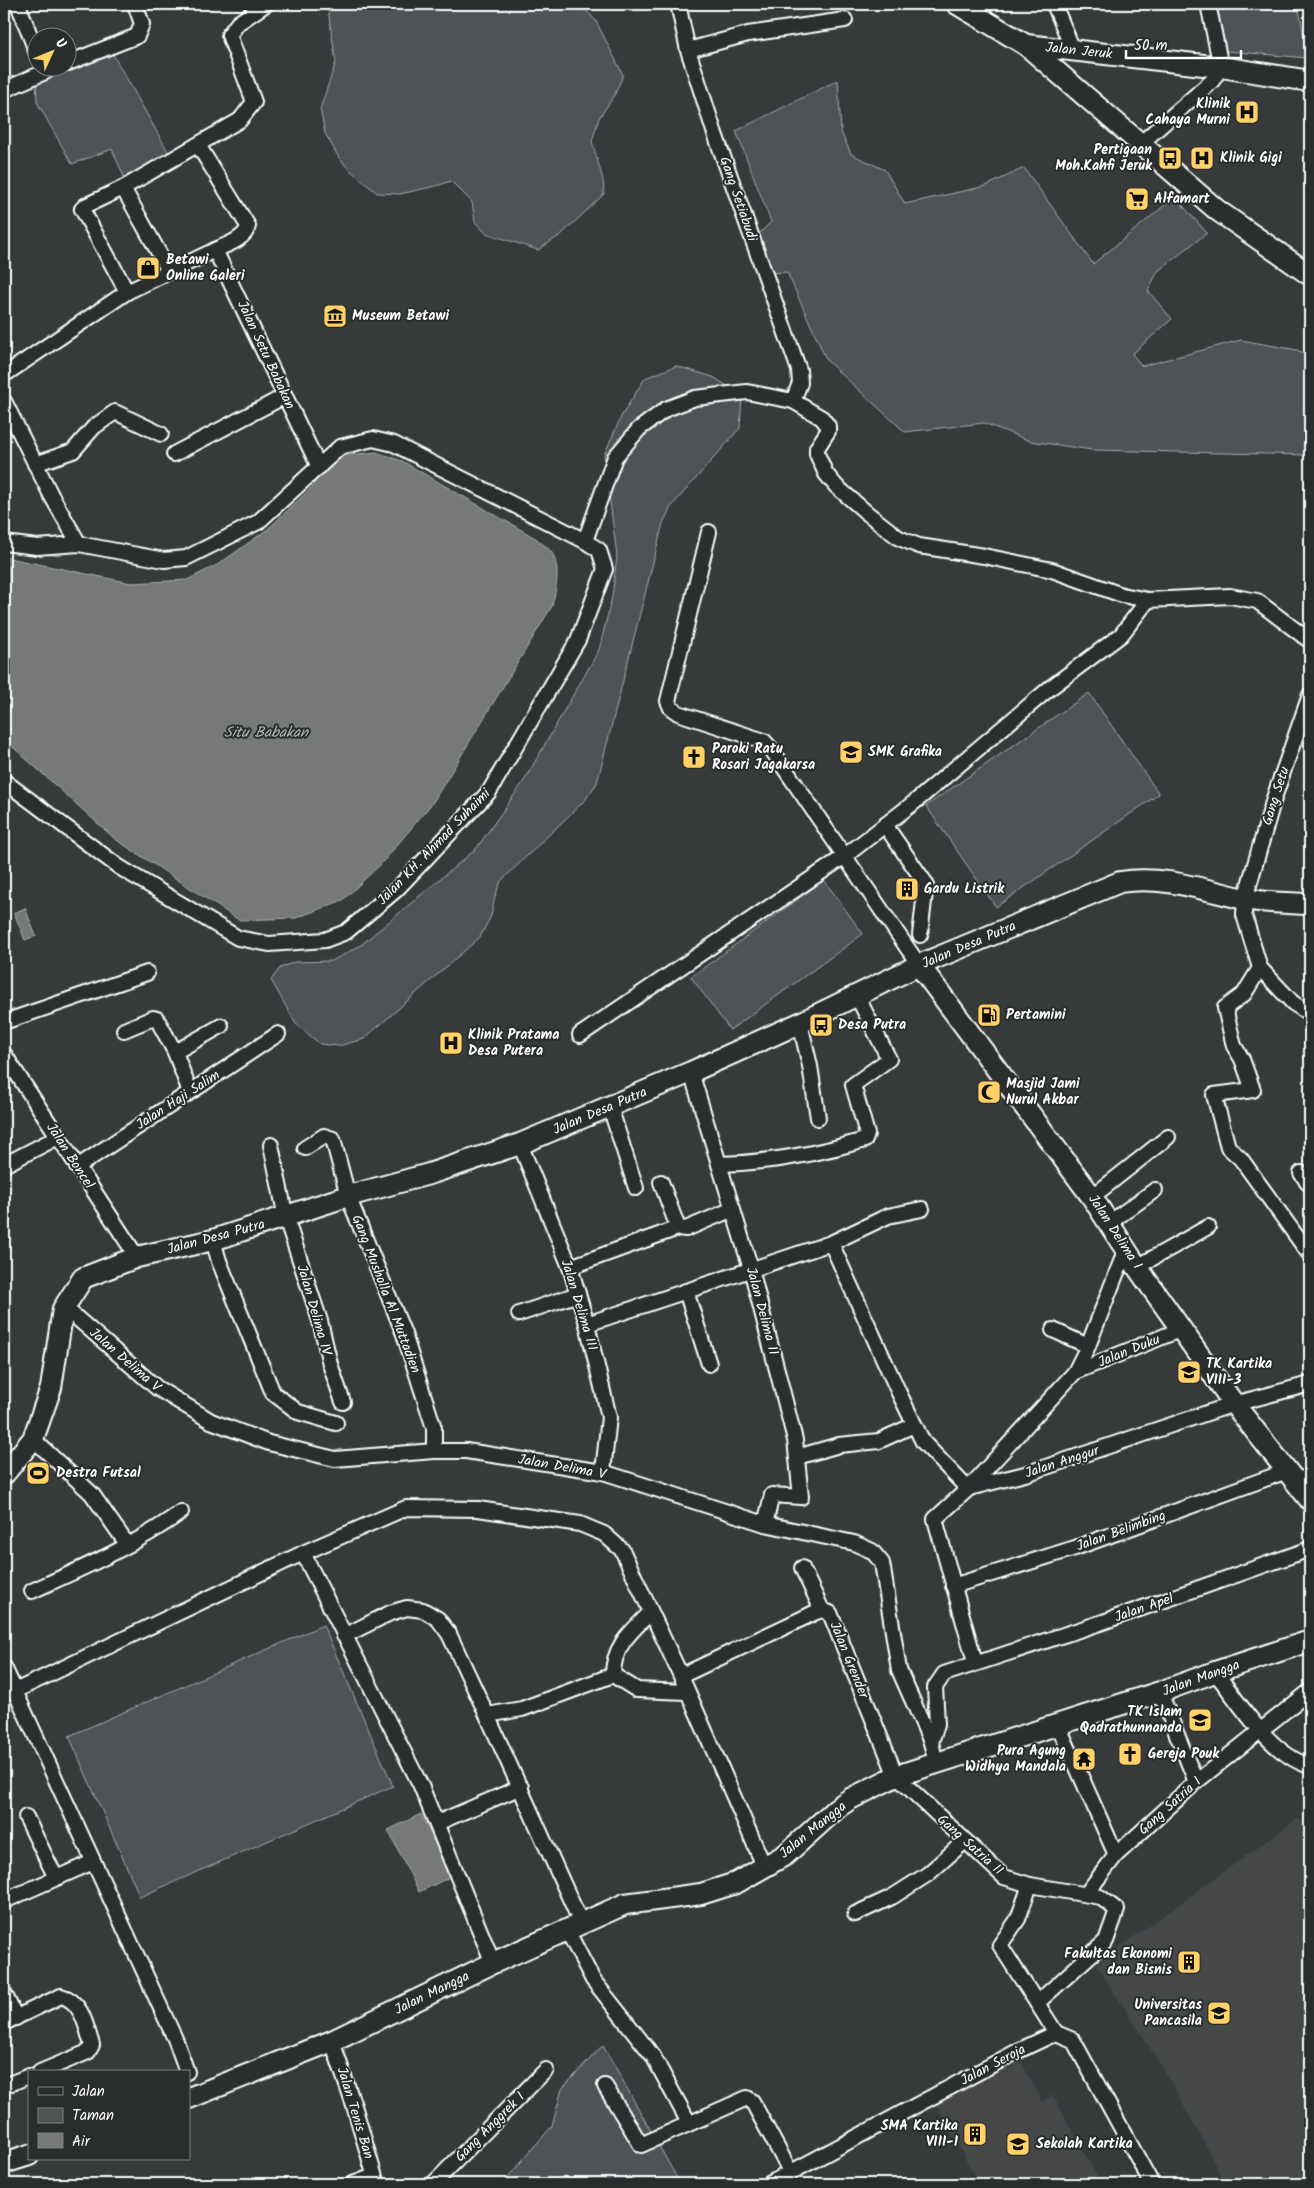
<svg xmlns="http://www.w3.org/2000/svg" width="1314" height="2188" viewBox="0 0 1314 2188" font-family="Kalam,sans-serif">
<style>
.built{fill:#444748}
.green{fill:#505354;stroke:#a8a9aa}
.water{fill:#767879;stroke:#adaeaf}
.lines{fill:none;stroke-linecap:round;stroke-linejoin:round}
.street-casing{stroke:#fff;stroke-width:18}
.secondary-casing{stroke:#fff;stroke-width:24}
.street{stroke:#2a2d2e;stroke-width:14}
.secondary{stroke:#2a2d2e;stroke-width:20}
.labels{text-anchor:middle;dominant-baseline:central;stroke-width:4;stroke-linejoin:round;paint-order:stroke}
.street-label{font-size:14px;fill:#fff;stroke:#2a2d2e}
.poi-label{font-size:14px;font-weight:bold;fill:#fff;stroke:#2a2d2e;text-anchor:start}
.water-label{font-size:15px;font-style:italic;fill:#b4b5b5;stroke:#2a2d2e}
</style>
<rect width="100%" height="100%" fill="#373a3b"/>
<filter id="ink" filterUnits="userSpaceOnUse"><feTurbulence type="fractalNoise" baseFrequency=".02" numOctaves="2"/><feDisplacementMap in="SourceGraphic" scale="10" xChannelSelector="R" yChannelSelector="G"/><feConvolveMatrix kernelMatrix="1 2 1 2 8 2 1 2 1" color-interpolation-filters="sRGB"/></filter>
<g filter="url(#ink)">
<g class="built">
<polygon points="1298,1818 1310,1826 1310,2184 1225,2184 1205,2144 1159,2062 1096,1964"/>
<polygon points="1019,2058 1042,2101 1053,2095 1101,2184 979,2184 935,2103"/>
</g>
<g class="green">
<polygon points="327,4 580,4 596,21 623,75 614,96 599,118 592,141 603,180 604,194 562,234 538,250 486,233 475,222 472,202 451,181 436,186 400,194 377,193 351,171 339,158 325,133 320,109 336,62"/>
<polygon points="1217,4 1298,4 1308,58 1226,51"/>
<polygon points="111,51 170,155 125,179 112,149 72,164 37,102 36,83"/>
<polygon points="838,80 841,132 851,154 885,170 905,204 986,186 1024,168 1093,264 1175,197 1207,233 1158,271 1148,291 1172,319 1132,354 1142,366 1241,340 1297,350 1310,356 1310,455 1092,450 1030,441 984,423 905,432 827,361 787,272 771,273 758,235 771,222 736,131"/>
<polygon points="676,366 713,377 742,395 740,428 671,507 663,523 597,783 585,800 501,881 495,896 491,916 480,937 364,1039 338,1046 320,1044 296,1024 271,980 280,968 295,962 332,961 361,945 476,849 524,781 599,650 612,597 617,556 604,455 622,415 645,378"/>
<polygon points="1089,693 1159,794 996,907 926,806"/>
<polygon points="824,880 863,934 730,1030 691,977"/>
<polygon points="323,1625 393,1786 140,1897 69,1736"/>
<polygon points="603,2045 678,2180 670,2184 502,2184 552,2126 562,2089"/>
</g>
<g class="water">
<path d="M376,452L402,461L537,539C541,543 549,548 552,553C561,569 556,589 552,606L433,802L383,862L343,900L296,918L239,920L115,839L4,739V557L131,583L187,580L219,564L268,529L313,486L321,466L331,457Z"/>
<polygon points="25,908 36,936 25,940 14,913"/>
<polygon points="421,1814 452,1876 419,1892 388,1830"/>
</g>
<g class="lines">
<g class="street-casing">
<g id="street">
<polyline points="18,4 38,56"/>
<polyline points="678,4 688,50 714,131 799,370 800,383 793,401"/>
<polyline points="1054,4 1073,50"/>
<polyline points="688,50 748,34 845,20"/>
<polyline points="68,63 137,36 142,24 135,4"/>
<polyline points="4,90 47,71"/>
<polyline points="1140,144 1212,81 1221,67 1208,4"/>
<path d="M198,145L248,226C246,239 226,245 215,250"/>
<polyline points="123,188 169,271"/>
<polyline points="127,292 82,209 85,206 123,188 240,120 254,102 229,35 238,23 266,4"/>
<polyline points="4,375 127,292 215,250 319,467"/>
<polyline points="4,401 51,495 79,544"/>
<polyline points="174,454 285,396"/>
<polyline points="35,464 73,451 94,427 115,412 161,434"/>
<polyline points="709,532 668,701 671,708 678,713 764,741 772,750 919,965"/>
<polyline points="585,541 615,457 639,429 666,409 695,398 747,392 793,401 822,418 828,426 828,431 817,448 817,454 826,474 836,486 867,513 899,538 919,546 984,556 1052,570 1122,595 1148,600 1230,596 1257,601 1310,641"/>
<polyline points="4,543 37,547 79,544 164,560 186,558 258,522 340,447 373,439 394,444 585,541 599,550 605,569 578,640 489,792 396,890 346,932 325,940 269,944 238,938 119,867 4,781"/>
<polyline points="1310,695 1275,795 1245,899 1244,915 1260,968 1293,1003 1310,1014"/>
<polyline points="885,825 926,884 920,935"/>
<polyline points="1260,968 1244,994 1225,1008 1234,1046 1242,1059 1253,1090 1214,1095 1228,1147 1241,1159 1310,1255"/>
<polyline points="4,1022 147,973"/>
<polyline points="800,1023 810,1066 818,1118"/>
<polyline points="124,1030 153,1018 157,1019 175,1052 190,1092"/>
<polyline points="580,1035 845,856 916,801 1050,688 1121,635 1148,600"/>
<polyline points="175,1052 221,1026"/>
<polyline points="4,1054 137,1257"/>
<polyline points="691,1072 751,1269 795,1440 801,1497 772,1495 765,1524"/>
<polyline points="610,1107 636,1188"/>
<polyline points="520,1144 570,1267 587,1324 609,1417 603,1472"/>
<polyline points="271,1145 286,1218 320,1321 330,1364 343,1402"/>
<polyline points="305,1148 324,1136 333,1139 348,1196 404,1334 434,1428 434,1451"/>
<path d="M719,1164C769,1163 817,1154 865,1140L867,1134L853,1085L889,1059L857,996"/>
<polyline points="4,1165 58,1137"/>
<polyline points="77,1167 278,1034"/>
<polyline points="1301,1173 1310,1185"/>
<polyline points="661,1182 678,1228 686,1229 733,1209"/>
<polyline points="1092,1197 1168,1137"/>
<polyline points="1109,1223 1155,1190"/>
<polyline points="213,1240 219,1261 273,1393 298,1412 336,1423"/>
<polyline points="831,1243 899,1393 923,1442 968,1489"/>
<polyline points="570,1267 678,1228"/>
<polyline points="1137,1267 1208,1227"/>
<polyline points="686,1291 709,1364"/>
<polyline points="63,1309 71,1313 157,1388 211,1421 269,1443 335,1459 434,1451 466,1451 603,1472 765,1524 854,1543 872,1551 882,1563 899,1670 931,1742 936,1763"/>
<polyline points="519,1314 578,1294"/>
<polyline points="587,1324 831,1243 888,1216 922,1209"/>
<polyline points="1053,1330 1088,1346"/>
<polyline points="1075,1372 1182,1329"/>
<polyline points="33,1439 92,1494 127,1544"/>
<polyline points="797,1457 839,1445 879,1441 914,1425"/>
<polyline points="1294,1480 1310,1477"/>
<polyline points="969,1488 1025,1474 1234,1404 1310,1384"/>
<polyline points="303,1553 421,1786 493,1963"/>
<polyline points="802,1568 822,1610"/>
<polyline points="953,1586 1075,1548 1287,1471"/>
<path d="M32,1591C83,1568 136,1545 181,1512"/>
<polyline points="344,1636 390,1613 407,1608 423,1610 438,1619 449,1634 487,1715 581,1923"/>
<polyline points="975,1662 935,1519 968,1489 1075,1372 1088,1346 1126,1249"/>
<polyline points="4,1667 15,1691"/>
<path d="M1215,1672C1240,1703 1270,1755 1310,1766"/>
<path d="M613,1675C613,1646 631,1632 650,1613"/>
<polyline points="681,1676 816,1612 822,1610 830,1613 896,1776 1004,1877 1030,1885 1100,1897 1117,1910 1106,1941 1037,2003 1056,2033"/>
<polyline points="1160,1692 1196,1782"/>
<polyline points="487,1715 522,1709 613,1675 637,1690 687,1692"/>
<polyline points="1058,1725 1116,1855"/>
<polyline points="931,1742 937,1724 935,1687 944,1674 1100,1623 1310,1549"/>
<polyline points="26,1817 56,1878"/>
<polyline points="437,1823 521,1787"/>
<polyline points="1030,1885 1018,1919 1000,1945 1037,2003"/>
<polyline points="1086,1894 1116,1855 1196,1782 1310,1691"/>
<polyline points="4,1901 93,1862"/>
<polyline points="855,1914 892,1897 928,1874 965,1841"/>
<polyline points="567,1930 593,1980 653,2056 689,2123"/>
<polyline points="4,1993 16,2018"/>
<path d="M4,2023L61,1996C82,2001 86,2026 92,2045L88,2052L40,2072"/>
<polyline points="332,2041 355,2109 377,2184"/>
<polyline points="187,2072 176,2041 15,1691 303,1553 406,1508 478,1509 580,1524 604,1534 622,1550 681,1676 764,1866"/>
<polyline points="4,2086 29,2076"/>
<polyline points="605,2086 641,2145 747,2098 752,2101 791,2173"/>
<polyline points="353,2184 374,2176"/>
<polyline points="433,2184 546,2070"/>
<polyline points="769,2184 1018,2051 1056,2033 1073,2040 1152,2184"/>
</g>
</g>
<g class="secondary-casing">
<g id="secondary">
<polyline points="957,4 1026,45 1217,210 1310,275"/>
<polyline points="1026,45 1221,67 1310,81"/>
<polyline points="919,965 1092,1197 1137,1267 1234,1404 1310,1500"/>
<path d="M4,1474L33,1439L51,1388L63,1309L83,1278L137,1257L213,1240L348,1196L429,1174L520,1144L691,1072L800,1023L919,965L1120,882C1163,875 1204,890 1245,899C1266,903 1289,903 1310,904"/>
<polyline points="189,2098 332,2041 493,1963 625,1904 701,1894 736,1883 785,1855 837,1808 850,1799 896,1776 1160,1692 1215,1672 1310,1641"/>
<polyline points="4,2163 29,2155"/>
</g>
</g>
<use href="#street" class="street"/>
<use href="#secondary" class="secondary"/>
</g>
</g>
<defs>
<g id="hospital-square" transform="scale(1.25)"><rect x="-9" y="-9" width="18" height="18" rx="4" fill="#ffd166" stroke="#2a2d2e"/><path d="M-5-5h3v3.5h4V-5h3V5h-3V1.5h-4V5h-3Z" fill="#111"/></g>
<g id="bus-square" transform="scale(1.25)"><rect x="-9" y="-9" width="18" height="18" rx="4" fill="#ffd166" stroke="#2a2d2e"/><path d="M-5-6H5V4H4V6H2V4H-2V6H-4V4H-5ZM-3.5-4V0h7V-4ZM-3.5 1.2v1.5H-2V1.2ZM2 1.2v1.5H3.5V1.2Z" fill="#111"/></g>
<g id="supermarket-square" transform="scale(1.25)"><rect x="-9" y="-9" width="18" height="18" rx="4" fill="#ffd166" stroke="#2a2d2e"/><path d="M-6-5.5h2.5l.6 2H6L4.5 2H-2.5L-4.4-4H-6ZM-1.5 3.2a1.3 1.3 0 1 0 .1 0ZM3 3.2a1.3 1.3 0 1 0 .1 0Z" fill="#111"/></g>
<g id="shop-square" transform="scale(1.25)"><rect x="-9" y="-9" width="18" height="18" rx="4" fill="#ffd166" stroke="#2a2d2e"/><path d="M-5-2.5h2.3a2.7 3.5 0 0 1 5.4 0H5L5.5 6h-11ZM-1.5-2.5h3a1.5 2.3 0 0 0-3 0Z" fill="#111"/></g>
<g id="museum-square" transform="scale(1.25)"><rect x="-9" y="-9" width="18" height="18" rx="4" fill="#ffd166" stroke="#2a2d2e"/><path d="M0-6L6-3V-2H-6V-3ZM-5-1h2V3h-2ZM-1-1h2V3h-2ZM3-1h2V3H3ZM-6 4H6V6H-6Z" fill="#111"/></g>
<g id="school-square" transform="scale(1.25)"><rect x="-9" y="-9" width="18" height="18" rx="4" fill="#ffd166" stroke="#2a2d2e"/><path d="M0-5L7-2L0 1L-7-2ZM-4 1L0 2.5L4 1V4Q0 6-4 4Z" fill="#111"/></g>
<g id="church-square" transform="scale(1.25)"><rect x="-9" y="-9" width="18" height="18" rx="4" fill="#ffd166" stroke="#2a2d2e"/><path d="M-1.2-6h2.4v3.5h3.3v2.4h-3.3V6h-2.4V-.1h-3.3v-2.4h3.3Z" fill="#111"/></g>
<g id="building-square" transform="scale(1.25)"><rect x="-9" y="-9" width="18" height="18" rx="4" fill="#ffd166" stroke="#2a2d2e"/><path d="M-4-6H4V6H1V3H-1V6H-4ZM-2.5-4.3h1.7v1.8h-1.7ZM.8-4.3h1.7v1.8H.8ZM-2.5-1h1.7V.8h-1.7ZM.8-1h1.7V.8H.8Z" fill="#111"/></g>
<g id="fuel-square" transform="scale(1.25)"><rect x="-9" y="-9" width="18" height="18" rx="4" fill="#ffd166" stroke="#2a2d2e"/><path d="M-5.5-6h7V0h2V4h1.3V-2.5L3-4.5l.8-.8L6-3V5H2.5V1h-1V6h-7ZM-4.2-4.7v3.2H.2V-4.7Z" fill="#111"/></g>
<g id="mosque-square" transform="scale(1.25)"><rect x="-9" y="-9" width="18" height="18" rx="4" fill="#ffd166" stroke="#2a2d2e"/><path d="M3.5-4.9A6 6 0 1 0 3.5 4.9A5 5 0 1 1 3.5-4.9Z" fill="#111"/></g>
<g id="stadium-square" transform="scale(1.25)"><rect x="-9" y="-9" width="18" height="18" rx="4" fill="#ffd166" stroke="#2a2d2e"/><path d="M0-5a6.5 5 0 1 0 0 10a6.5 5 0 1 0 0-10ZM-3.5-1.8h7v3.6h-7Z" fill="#111"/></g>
<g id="temple-square" transform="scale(1.25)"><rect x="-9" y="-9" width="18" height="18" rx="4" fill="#ffd166" stroke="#2a2d2e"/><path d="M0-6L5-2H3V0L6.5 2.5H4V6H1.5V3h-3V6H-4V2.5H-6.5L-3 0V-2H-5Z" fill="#111"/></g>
<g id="university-square" transform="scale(1.25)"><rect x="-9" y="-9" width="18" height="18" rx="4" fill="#ffd166" stroke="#2a2d2e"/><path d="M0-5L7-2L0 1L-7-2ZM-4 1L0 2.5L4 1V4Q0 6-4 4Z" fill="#111"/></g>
</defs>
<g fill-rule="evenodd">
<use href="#hospital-square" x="1247" y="112"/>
<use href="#bus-square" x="1170" y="158"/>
<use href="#hospital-square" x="1202" y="158"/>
<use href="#supermarket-square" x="1137" y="199"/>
<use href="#shop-square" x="148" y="268"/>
<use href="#museum-square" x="335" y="316"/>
<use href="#school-square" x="851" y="752"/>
<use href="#church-square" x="694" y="757"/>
<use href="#building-square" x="907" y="889"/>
<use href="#fuel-square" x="989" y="1015"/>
<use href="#bus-square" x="821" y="1025"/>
<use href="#hospital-square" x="451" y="1043"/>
<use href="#mosque-square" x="989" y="1092"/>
<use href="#school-square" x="1189" y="1372"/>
<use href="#stadium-square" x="38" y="1473"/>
<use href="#school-square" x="1200" y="1720"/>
<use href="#church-square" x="1130" y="1754"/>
<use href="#temple-square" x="1084" y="1759"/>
<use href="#building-square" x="1189" y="1962"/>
<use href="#university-square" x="1219" y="2013"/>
<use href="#building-square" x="975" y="2134"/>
<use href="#school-square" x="1018" y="2144"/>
</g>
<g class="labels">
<g class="street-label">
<text transform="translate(1079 51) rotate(6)">Jalan Jeruk</text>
<text transform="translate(738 199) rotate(71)">Gang Setiabudi</text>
<text transform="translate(266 355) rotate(65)">Jalan Setu Babakan</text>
<text transform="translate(1276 796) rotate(-72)">Gang Setu</text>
<text transform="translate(434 847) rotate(-46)">Jalan KH. Ahmad Suhaimi</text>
<text transform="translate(969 945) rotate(-23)">Jalan Desa Putra</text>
<text transform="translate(178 1100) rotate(-33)">Jalan Haji Salim</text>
<text transform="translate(600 1111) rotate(-23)">Jalan Desa Putra</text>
<text transform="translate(70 1156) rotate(57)">Jalan Boncel</text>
<text transform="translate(1115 1232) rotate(57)">Jalan Delima I</text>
<text transform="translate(216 1237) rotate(-15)">Jalan Desa Putra</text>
<text transform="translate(386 1294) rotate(69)">Gang Musholla Al Muttadien</text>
<text transform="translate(579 1305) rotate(73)">Jalan Delima III</text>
<text transform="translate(314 1310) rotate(74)">Jalan Delima IV</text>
<text transform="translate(762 1311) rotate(75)">Jalan Delima II</text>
<text transform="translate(1129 1351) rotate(-22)">Jalan Duku</text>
<text transform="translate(125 1360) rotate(41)">Jalan Delima V</text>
<text transform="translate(1062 1462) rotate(-18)">Jalan Anggur</text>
<text transform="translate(562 1467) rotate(10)">Jalan Delima V</text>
<text transform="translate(1121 1531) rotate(-20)">Jalan Belimbing</text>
<text transform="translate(1144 1608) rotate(-19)">Jalan Apel</text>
<text transform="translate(849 1660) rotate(68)">Jalan Grender</text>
<text transform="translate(1201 1678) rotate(-20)">Jalan Mangga</text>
<text transform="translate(1170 1806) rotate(-42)">Gang Satria I</text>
<text transform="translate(813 1830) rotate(-39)">Jalan Mangga</text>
<text transform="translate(970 1845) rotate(42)">Gang Satria II</text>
<text transform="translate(432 1993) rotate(-26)">Jalan Mangga</text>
<text transform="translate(993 2065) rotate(-28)">Jalan Seroja</text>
<text transform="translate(355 2113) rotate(73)">Jalan Tenis Ban</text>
<text transform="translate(490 2127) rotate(-45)">Gang Anggrek I</text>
</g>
<g class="poi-label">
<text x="1230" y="104" text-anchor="end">Klinik<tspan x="1230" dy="16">Cahaya Murni</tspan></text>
<text x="1152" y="150" text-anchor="end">Pertigaan<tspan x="1152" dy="16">Moh.Kahfi Jeruk</tspan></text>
<text x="1220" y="158">Klinik Gigi</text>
<text x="1154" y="199">Alfamart</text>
<text x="166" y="260">Betawi<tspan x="166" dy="16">Online Galeri</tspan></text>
<text x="352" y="316">Museum Betawi</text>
<text x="712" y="749">Paroki Ratu<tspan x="712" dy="16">Rosari Jagakarsa</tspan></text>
<text x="868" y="752">SMK Grafika</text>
<text x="924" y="889">Gardu Listrik</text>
<text x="1006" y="1015">Pertamini</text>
<text x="838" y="1025">Desa Putra</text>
<text x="468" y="1035">Klinik Pratama<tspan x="468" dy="16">Desa Putera</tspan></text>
<text x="1006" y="1084">Masjid Jami<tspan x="1006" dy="16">Nurul Akbar</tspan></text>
<text x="1206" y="1364">TK Kartika<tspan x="1206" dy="16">VIII-3</tspan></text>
<text x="56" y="1473">Destra Futsal</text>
<text x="1182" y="1712" text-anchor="end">TK Islam<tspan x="1182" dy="16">Qadrathunnanda</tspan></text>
<text x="1066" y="1751" text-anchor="end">Pura Agung<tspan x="1066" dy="16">Widhya Mandala</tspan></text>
<text x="1148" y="1754">Gereja Pouk</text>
<text x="1172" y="1954" text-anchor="end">Fakultas Ekonomi<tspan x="1172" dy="16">dan Bisnis</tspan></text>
<text x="1202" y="2005" text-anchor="end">Universitas<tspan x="1202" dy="16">Pancasila</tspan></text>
<text x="958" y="2126" text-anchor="end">SMA Kartika<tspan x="958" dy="16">VIII-1</tspan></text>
<text x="1036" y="2144">Sekolah Kartika</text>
</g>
<g class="water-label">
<text x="266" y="733">Situ Babakan</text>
</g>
</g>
<rect width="1314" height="2188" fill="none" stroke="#2a2d2e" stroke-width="20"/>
<rect x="10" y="10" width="1294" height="2168" fill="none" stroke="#fff" stroke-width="2" filter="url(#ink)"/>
<rect x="28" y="2070" width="162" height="90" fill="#2a2d2e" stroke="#7f8182"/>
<rect x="38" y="2087" width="25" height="8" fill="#2a2d2e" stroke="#7f8182"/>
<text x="72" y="2096" font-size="15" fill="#ffffff">Jalan</text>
<rect x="38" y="2108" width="25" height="15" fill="#505354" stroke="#7f8182"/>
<text x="72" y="2120" font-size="15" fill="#ffffff">Taman</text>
<rect x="38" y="2133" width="25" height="15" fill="#767879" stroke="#7f8182"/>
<text x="72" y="2146" font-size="15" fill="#ffffff">Air</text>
<g transform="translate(52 52) rotate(46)"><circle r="24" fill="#2a2d2e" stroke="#7f8182"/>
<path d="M0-4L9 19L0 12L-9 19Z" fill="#ffd166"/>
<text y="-8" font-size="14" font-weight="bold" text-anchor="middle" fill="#ffffff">U</text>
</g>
<path d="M1126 50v8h115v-8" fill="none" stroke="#ffffff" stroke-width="2.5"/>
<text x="1134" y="50" font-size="15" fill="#ffffff" stroke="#2a2d2e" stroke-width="4" paint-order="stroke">50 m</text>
</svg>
